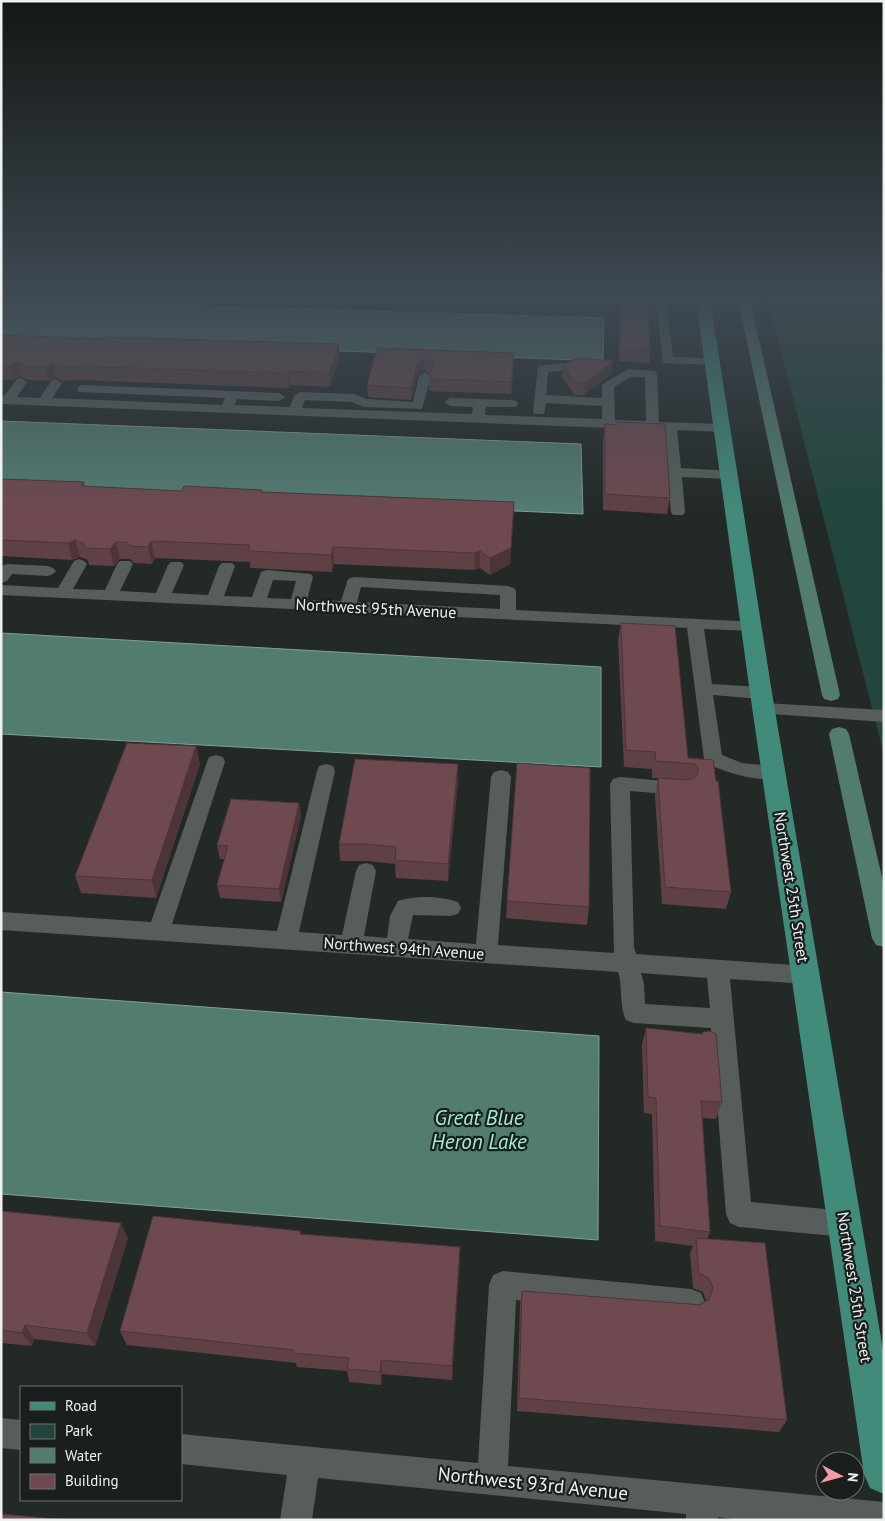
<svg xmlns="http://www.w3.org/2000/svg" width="885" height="1521" viewBox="0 0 885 1521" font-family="'PT Sans',sans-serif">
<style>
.green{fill:#22463d}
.water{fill:#537c71;stroke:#819f97}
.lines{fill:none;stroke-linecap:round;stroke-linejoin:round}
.canal{fill:#537c71;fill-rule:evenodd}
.minor-tunnel{stroke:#414745;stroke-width:12;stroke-dasharray:12 6;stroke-linecap:butt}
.minor{fill:#565d5b;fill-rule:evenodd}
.major{fill:#428b7b;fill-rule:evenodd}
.wall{fill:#5f4045}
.shaded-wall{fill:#4d3438}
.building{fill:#6e4a50;stroke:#4d3438}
.labels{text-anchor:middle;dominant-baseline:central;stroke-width:4.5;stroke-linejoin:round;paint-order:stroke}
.street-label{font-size:16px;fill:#edf1f0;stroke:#1a1f1e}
.near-street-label{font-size:19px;fill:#edf1f0;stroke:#1a1f1e}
.near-water-label{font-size:21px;font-style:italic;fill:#a2edda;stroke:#1a1f1e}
</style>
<rect width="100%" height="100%" fill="#232927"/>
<polygon class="green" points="768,300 884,300 884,755"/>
<g class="water">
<polygon points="1,300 604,318 603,361 1,338"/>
<polygon points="1,421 581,444 583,514 1,488"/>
<polygon points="1,633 601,667 601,767 1,734"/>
<polygon points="1,992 599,1036 598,1240 1,1194"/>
</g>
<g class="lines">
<g class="canal">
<polygon points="738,300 750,300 840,695 838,699 831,701 824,699 822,695"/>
<polygon points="839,727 846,729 849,734 884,886 884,947 876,945 872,938 829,734 832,729"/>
</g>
<polyline class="minor-tunnel" points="623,300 623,303"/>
<g class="minor">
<polygon points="656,300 708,301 709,303 704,306 666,305 673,357 712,358 716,359 718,362 716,365 663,363"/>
<path d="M566,363L570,364L572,367L570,370L548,372L546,395L602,398V386L604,383L628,369L655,371L657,374L659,422L722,424L729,428L722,432L677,430L681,468L730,471L737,475L730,479L682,477L685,512L683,515H673L671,512L664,430L1,404V396H4L17,379L21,378L27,382L17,397L40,398L52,380L56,379L62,383L52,398L222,405L225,398L79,392L77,389L79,386L83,385L279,393L285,397L279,401L237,399L234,405L290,407L294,396L300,392L354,394L367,399L413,402L419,376L425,372L431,376L422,409L364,407L352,402L305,400L302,408L472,414L473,407L450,406L444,402L450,398L512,400L516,401L518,404L516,407H486L485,415L602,419V406L546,403L544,414H534L533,411L538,366ZM630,377H645L646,421L615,420L614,387Z"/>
<path d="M79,559L84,561L87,564L73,589L105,590L117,564L120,561H130L133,564L120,591L156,593L168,565L171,562H181L184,565L172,593L208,595L219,566L222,563H232L235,566L224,596L252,597L261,572L267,570L311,574L313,577L307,600L341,601L348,579L354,577L508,586L514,588L516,591V610L758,622L760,626L758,630L752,631L704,629L712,684L761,687L767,689L770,693L767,697L761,699L713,695L722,755L742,763L781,767L783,772L781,777C757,784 729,772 706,764L704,759L687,628L1,595V585L58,588L74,561ZM273,580L296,581L291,599L267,598ZM361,587L500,595V609L357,602Z"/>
<polygon points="7,564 48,566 53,568 56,571 53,574 48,576 12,574 7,581 1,583 1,566"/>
<polygon points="764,703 884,710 884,722 758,713 755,709 758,705"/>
<path d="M216,755L223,757L225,762L172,924L277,931L317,771L319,766L326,764L333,766L335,771L299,932L342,935L356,871L359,865L366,863L373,865L376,871L364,936L387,938L390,916L398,901C416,895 440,896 458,902L461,908L458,914L450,916L413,915L408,939L476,944L491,777L494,772L501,770L508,772L511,777L498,945L614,953L610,784L613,779L620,777L687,783L690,788L687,793L680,795L630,791L634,947L636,954L807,966L815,968L818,975L815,982L807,984L730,979L751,1202L845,1211L854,1215L858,1224L854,1233L845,1237L739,1227L730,1223L726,1214L711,1028L634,1023L626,1020C619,1006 623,987 618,972L1,930V912L151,922L207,762L209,757ZM641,973L707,978L710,1008L645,1004L644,984Z"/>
<polygon points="503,1271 691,1289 701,1293 705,1303 701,1313 691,1317 516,1300 508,1466 884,1502 884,1520 741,1520 718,1517 718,1520 686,1520 686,1514 318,1478 312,1520 280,1520 287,1475 181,1464 181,1434 478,1463 489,1285 493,1275"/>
<polygon points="1,1418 21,1420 21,1450 1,1448"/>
</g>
<polygon class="major" points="696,300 710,300 772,693 884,1356 884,1494 870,1488 864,1474 750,693"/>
</g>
<g class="wall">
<polygon points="419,300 488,300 488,302"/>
<polygon points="626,300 651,300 651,308 648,308 650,351 649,363 619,361 619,315 620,304 630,305 629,301"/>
<polygon points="1,335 101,339 339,344 339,358 330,387 290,385 289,388 79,380 62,381 56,377 49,381 27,380 21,376 14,380 1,379"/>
<polygon points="377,348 514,365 511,394 429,391 429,379 430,374 424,370 417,376 411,400 368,397 367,385"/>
<polygon points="563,366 612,373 584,395 575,395 562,377"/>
<polygon points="605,424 670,498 667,514 603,510 603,440"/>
<polygon points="1,479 84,482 85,487 182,491 262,490 262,492 514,502 510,564 490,575 480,568 474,570 334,564 332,572 250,568 250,562 155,558 152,564 134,563 130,559 120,559 114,566 89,565 88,560 80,557 72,560 1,556"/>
<polygon points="621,623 688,758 713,760 731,892 726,909 662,904 655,795 658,778 652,778 652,769 624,767 618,640"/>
<polygon points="196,746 200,764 156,898 81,893 75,876"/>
<polygon points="517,763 589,907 587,925 506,918"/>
<polygon points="458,782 448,881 396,878 395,864 367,861 340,861 339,844"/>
<polygon points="299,803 301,816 281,902 220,898 217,885 224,859 220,859 217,845"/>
<polygon points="646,1028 722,1102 716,1119 702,1118 710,1232 707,1239 787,1420 779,1432 517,1411 520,1305 522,1291 701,1305 701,1303 706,1301 703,1292 693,1288 690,1253 693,1246 655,1241 652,1114 644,1113 642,1045"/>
<polygon points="1,1211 128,1238 95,1346 34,1339 32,1346 1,1343"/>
<polygon points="302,1234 460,1247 452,1380 382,1374 381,1385 349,1382 347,1371 297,1367 296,1363 127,1345 120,1331"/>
</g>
<g class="shaded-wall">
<polygon points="339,344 339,358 330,387 329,373"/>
<polygon points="424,359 424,370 417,376 411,400 411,388 417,364"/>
<polygon points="613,361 612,373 584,395 586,383"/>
<polygon points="17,362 21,376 14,380 10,366"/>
<polygon points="52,363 56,377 49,381 46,367"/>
<polygon points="289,371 290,385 289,388 288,373"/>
<polygon points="514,502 510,564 490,575 490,558"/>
<polygon points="75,540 80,557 72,560 68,543"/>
<polygon points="151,541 155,558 152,564 148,547"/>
<polygon points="116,542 120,559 114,566 110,549"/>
<polygon points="333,547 334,564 332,572 331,555"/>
<polygon points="480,551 480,568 474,570 475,553"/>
<polygon points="196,746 200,764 156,898 152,880"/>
<polygon points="458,764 458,782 448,881 448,864"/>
<polygon points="299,803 301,816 281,902 279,889"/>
<polygon points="121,1223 128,1238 95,1346 87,1333"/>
<polygon points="460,1247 460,1262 452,1380 452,1366"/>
<polygon points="25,1325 34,1339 32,1346 22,1333"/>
<polygon points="381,1360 382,1374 381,1385 380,1372"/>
</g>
<g class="building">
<polygon points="630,300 651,300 651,304 631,303"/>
<polygon points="620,304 648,306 650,351 620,350"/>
<polygon points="1,335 101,339 102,337 339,344 329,373 289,371 288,373 75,366 59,367 52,363 46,367 24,366 17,362 10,366 1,365"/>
<polygon points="377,348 514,353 511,382 429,379 433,364 424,359 417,364 411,388 367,385"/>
<polygon points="582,358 613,361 586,383 576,383 563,366 573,360"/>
<polygon points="617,422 665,424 670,498 605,494 605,424 617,425"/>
<polygon points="1,479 84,482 81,486 182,491 184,486 262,490 261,492 514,502 511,548 490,558 480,551 475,553 333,547 331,555 248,551 250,545 151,541 148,547 131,546 126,542 116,542 110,549 84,548 85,544 75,540 68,543 1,540"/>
<polygon points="621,623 675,626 688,758 713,760 716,781 718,781 731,892 665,887 658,778 688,780 696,777 699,770 695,764 656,761 655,752 626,750"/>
<polygon points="127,743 196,746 152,880 75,876"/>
<polygon points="355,759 458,764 448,864 395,860 396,847 365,844 339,844"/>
<polygon points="517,763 590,768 589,907 507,901"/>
<polygon points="231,799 299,803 279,889 217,885 228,846 217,845"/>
<polygon points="646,1028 702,1034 703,1032 709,1031 716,1034 722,1102 701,1101 710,1232 660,1226 656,1098 648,1097"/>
<polygon points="1,1211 121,1223 87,1333 25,1325 22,1333 1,1330"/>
<polygon points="153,1216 301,1231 300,1234 460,1247 452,1366 381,1360 380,1372 347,1369 349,1358 294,1353 294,1350 120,1331"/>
<polygon points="696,1238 765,1243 787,1420 519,1398 522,1291 702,1305 701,1303 709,1300 713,1288 709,1278 699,1273"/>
<polygon points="1,1514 68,1520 1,1520"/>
</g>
<linearGradient id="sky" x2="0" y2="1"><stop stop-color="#131715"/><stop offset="0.58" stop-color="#3f4952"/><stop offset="1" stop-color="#3f4952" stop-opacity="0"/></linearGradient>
<rect width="885" height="513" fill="url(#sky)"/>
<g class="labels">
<g class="street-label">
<text transform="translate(376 608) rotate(3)">Northwest 95th Avenue</text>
<text transform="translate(792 887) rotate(81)">Northwest 25th Street</text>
<text transform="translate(404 948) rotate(4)">Northwest 94th Avenue</text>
<text transform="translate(855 1287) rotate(81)">Northwest 25th Street</text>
</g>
<g class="near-street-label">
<text transform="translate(533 1483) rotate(6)">Northwest 93rd Avenue</text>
</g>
<g class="near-water-label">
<text x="479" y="1117">Great Blue<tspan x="479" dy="24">Heron Lake</tspan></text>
</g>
</g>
<rect width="885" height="1521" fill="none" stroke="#edf1f0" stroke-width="5"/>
<rect x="20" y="1386" width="162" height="115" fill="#1a1f1e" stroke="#6e7372"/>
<rect x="30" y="1402" width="25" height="8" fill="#428b7b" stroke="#6e7372"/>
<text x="65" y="1411" font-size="15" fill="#edf1f0">Road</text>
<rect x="30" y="1424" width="25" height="15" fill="#22463d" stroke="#6e7372"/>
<text x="65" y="1436" font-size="15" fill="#edf1f0">Park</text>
<rect x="30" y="1448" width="25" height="15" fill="#537c71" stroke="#6e7372"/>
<text x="65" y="1461" font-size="15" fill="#edf1f0">Water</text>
<rect x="30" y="1474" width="25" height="15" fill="#6e4a50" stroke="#6e7372"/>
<text x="65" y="1486" font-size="15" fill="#edf1f0">Building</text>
<g transform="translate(840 1476) rotate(96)"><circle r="24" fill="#1a1f1e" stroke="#6e7372"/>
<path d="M0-4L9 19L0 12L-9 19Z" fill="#f39aa9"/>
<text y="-8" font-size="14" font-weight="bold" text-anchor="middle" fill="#edf1f0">N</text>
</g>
</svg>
